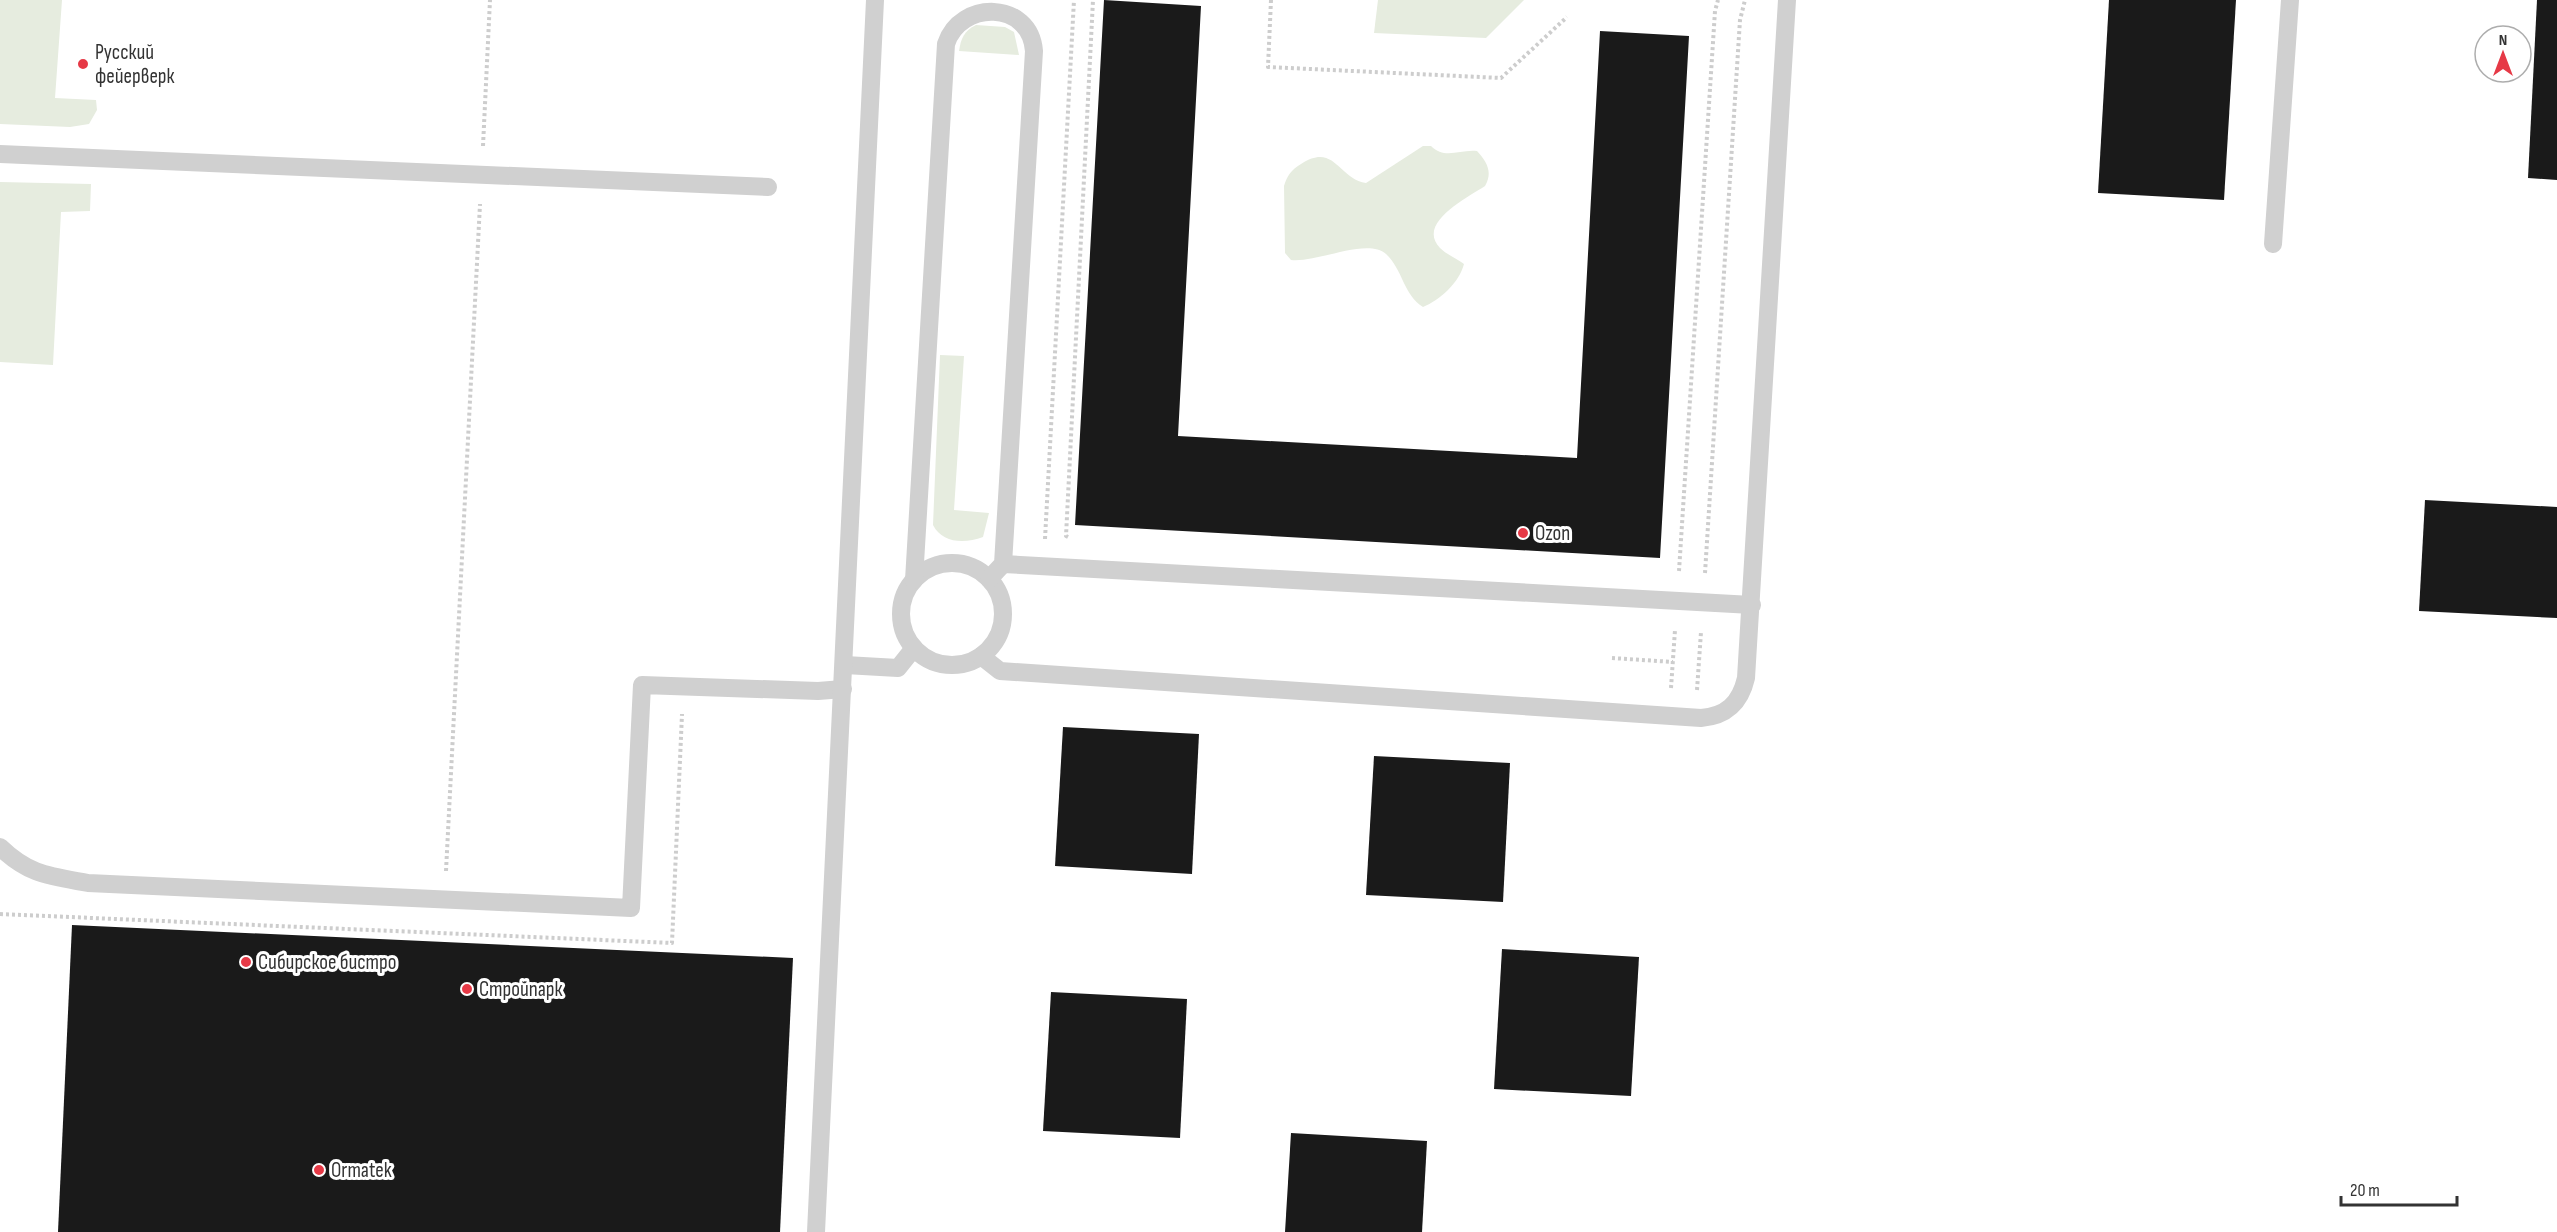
<svg xmlns="http://www.w3.org/2000/svg" width="2557" height="1232" viewBox="0 0 2557 1232" font-family="'Sofia Sans Condensed',sans-serif">
<style>
.green{fill:#e6ecdf}
.building{fill:#1a1a1a}
.lines{fill:none;stroke-linecap:round;stroke-linejoin:round}
.path{stroke:#cdcdcd;stroke-width:4;stroke-dasharray:3 3;stroke-linecap:butt}
.service{stroke:#d0d0d0;stroke-width:18}
.poi-dot{fill:#e63946;stroke:#fff;stroke-width:2}
.labels{text-anchor:middle;dominant-baseline:central;stroke-width:6;stroke-linejoin:round;paint-order:stroke}
.poi-label{font-size:21px;fill:#333;stroke:#fff;text-anchor:start}
</style>
<rect width="100%" height="100%" fill="#fff"/>
<g class="green">
<polygon points="0,0 62,0 55,98 96,100 97,110 89,124 70,127 0,124"/>
<polygon points="1378,0 1524,0 1486,38 1374,33"/>
<path d="M976,25L1005,27L1014,32L1019,55L959,51C961,38 964,31 976,25Z"/>
<path d="M1423,146H1431C1445,160 1460,149 1477,151C1487,162 1493,172 1485,186C1467,198 1416,223 1440,248C1446,254 1457,259 1464,264C1459,283 1440,300 1423,307C1403,294 1403,270 1386,254C1367,237 1317,263 1291,260L1285,253L1284,186C1287,176 1291,170 1301,164C1335,142 1338,179 1366,183Z"/>
<polygon points="0,182 91,184 90,211 61,212 53,365 0,362"/>
<path d="M940,355L964,356L954,510L989,513L983,537C964,544 942,543 933,525Z"/>
</g>
<g class="building">
<polygon points="1104,0 1201,6 1178,436 1577,458 1600,31 1689,36 1660,558 1075,525"/>
<polygon points="2109,0 2236,0 2224,200 2098,193"/>
<polygon points="2537,0 2557,0 2557,180 2528,178"/>
<polygon points="2425,500 2557,507 2557,618 2419,611"/>
<polygon points="1063,727 1199,734 1192,874 1055,866"/>
<polygon points="1374,756 1510,763 1503,902 1366,895"/>
<polygon points="72,925 793,958 780,1232 58,1232"/>
<polygon points="1502,949 1639,957 1631,1096 1494,1089"/>
<polygon points="1051,992 1187,999 1180,1138 1043,1131"/>
<polygon points="1291,1133 1427,1141 1422,1232 1285,1232"/>
</g>
<g class="lines">
<g class="path">
<polyline points="1271,0 1268,67 1501,78 1567,17"/>
<polyline points="483,146 490,0"/>
<polyline points="1068,537 1066,536 1093,0"/>
<polyline points="1045,539 1074,0"/>
<polyline points="1679,571 1715,11 1718,0"/>
<polyline points="1705,573 1740,20 1745,0"/>
<polyline points="1612,658 1673,662"/>
<polyline points="1671,688 1675,630"/>
<polyline points="1697,690 1701,632"/>
<polyline points="446,871 480,204"/>
<polyline points="0,914 672,943 682,714"/>
</g>
<g class="service">
<polyline points="0,154 768,187"/>
<polyline points="2273,244 2290,0"/>
<circle cx="952" cy="614" r="51"/>
<polyline points="1003,564 1752,605"/>
<path d="M914,580L946,44C960,0 1030,0 1034,51L1003,564L989,579"/>
<path d="M981,656L1000,671L1701,718C1726,716 1740,704 1746,678L1787,0"/>
<polyline points="845,665 898,668 914,648"/>
<path d="M0,847C29,875 49,876 88,883L631,908L642,685L818,691L843,689"/>
<polyline points="816,1232 875,0"/>
</g>
</g>
<g class="poi-dot">
<circle cx="83" cy="64" r="6"/>
<circle cx="1523" cy="533" r="6"/>
<circle cx="246" cy="962" r="6"/>
<circle cx="467" cy="989" r="6"/>
<circle cx="319" cy="1170" r="6"/>
</g>
<g class="labels">
<g class="poi-label">
<text x="95" y="52">Русский<tspan x="95" dy="24">фейерверк</tspan></text>
<text x="1535" y="533">Ozon</text>
<text x="258" y="962">Сибирское бистро</text>
<text x="479" y="989">Стройпарк</text>
<text x="331" y="1170">Ormatek</text>
</g>
</g>
<g transform="translate(2503 54)"><circle r="28" fill="#ffffff" stroke="#adadad" stroke-width="1.5"/>
<path d="M0-4.5L10 22L0 15L-10 22Z" fill="#e63946"/>
<text y="-9" font-size="16" font-weight="bold" text-anchor="middle" fill="#333333">N</text>
</g>
<path d="M2341 1196v9h116v-9" fill="none" stroke="#333333" stroke-width="3"/>
<text x="2350" y="1196" font-size="18" fill="#333333" stroke="#ffffff" stroke-width="4.5" paint-order="stroke">20 m</text>
</svg>
